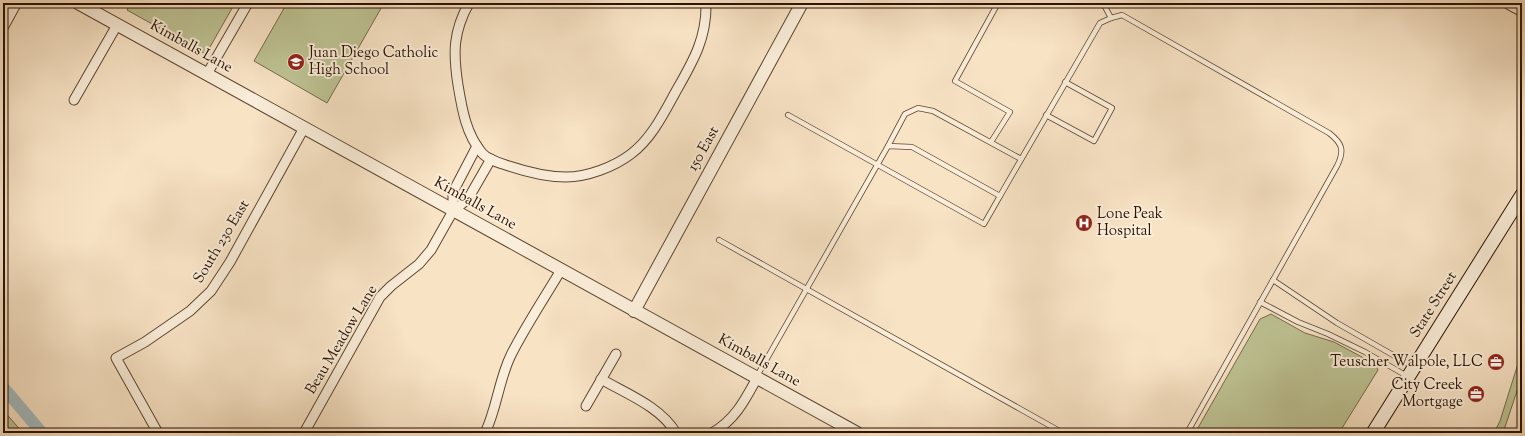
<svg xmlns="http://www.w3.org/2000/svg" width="1525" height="436" viewBox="0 0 1525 436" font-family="'Sorts Mill Goudy',serif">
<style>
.green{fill:#bec394;stroke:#746a4a}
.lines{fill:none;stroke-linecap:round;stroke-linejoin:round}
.canal{stroke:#a3bbc0;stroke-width:12}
.service-casing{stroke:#5e4632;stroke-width:6}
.minor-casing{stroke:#5e4632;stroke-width:11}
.tertiary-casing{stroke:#5e4632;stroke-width:14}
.secondary-casing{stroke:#2b1101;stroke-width:15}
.service{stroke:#faedd9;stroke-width:4.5}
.minor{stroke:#faedd9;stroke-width:9}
.tertiary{stroke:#faedd9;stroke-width:12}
.secondary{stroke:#faedd9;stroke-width:13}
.labels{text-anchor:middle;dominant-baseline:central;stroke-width:4;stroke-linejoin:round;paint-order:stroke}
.street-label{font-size:15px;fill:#2b1101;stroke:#faedd9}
.poi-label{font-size:15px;fill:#2b1101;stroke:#faedd9;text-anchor:start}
</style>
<rect width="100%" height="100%" fill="#f8e3c5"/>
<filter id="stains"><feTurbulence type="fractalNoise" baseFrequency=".005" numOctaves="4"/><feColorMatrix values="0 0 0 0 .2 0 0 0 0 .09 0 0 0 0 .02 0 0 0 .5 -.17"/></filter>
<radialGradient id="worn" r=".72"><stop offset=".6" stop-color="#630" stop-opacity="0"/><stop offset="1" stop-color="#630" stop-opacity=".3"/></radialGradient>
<g class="green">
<polygon points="130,3 235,3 206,54 127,10"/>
<polygon points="287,3 384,3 327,103 254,61"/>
<polygon points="1271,314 1305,333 1334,342 1375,364 1378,370 1339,433 1195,433 1260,319"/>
<polygon points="1522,351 1522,376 1503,433 1494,433 1500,421"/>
<polygon points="3,410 23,433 3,433"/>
</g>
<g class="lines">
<polyline class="canal" points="3,387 42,433"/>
<g class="service-casing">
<g id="service">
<polyline points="1103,3 1111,18"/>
<polyline points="788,115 984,224 1000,196"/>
<polyline points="1046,115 1094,141 1112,108 1065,82"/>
<polyline points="991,142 1010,112 955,81 998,3"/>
<polyline points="888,146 905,114 918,108 933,111 1021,159"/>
<polyline points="719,240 1063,433"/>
<polyline points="1273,280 1337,323 1414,367"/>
<polyline points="1260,302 1298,322 1328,334 1365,352 1407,376"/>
<path d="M757,376L888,146L912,147L1000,196L1100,23L1111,18L1122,15L1329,133C1342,143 1345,150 1337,166L1187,433"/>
</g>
</g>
<g class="minor-casing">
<g id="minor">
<path d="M469,3C453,32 453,53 458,85C462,109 466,134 482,153C488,160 500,163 509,166C527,172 547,177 566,177C587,177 614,167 631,154C651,139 663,115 675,93C692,63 707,39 706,3"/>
<polyline points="207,74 248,3"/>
<polyline points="74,100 117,25"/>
<polyline points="453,211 453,192 477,146"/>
<path d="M601,379C627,394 661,407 676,433"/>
<polyline points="586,406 616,354"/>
<polyline points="158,433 116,358 145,342 190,311 211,291 230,262 304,128"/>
<polyline points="304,433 380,297 391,286 419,264 431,250 453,211 468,199 491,159"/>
<path d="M485,433C497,408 499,379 511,355C525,327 545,297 561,270"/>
<path d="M712,433C735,420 745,400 757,378"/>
</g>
</g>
<g class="tertiary-casing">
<g id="tertiary">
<polyline points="78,3 857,433"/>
<polyline points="1509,3 1522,10"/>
<polyline points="3,25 15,3"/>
<polyline points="634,311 802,3"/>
</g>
</g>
<g class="secondary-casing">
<polyline id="secondary" points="1373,433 1522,195"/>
</g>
<use href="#service" class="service"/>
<use href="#minor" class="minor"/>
<use href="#tertiary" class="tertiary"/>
<use href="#secondary" class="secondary"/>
</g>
<defs>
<g id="school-disc" transform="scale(0.9)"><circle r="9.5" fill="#8f2418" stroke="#faedd9"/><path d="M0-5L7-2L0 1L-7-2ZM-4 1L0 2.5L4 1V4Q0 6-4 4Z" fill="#fff"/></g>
<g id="hospital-disc" transform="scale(0.9)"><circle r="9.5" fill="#8f2418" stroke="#faedd9"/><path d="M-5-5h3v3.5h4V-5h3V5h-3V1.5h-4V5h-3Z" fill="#fff"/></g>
<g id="office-disc" transform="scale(0.9)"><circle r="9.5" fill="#8f2418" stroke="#faedd9"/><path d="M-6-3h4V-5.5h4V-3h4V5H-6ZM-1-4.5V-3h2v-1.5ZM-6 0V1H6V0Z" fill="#fff"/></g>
</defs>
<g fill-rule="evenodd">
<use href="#school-disc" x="296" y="62"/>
<use href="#hospital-disc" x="1084" y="223"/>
<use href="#office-disc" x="1496" y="362"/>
<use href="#office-disc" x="1476" y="394"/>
</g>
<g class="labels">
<g class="street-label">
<text transform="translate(191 47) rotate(29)">Kimballs Lane</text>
<text transform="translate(704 149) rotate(-61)">150 East</text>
<text transform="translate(475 204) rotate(29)">Kimballs Lane</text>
<text transform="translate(222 242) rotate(-59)">South 230 East</text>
<text transform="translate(1434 305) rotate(-58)">State Street</text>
<text transform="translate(342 340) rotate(-59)">Beau Meadow Lane</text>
<text transform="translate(759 361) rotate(29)">Kimballs Lane</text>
</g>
<g class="poi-label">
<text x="309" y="53">Juan Diego Catholic<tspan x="309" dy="17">High School</tspan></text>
<text x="1097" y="214">Lone Peak<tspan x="1097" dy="17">Hospital</tspan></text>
<text x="1483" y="362" text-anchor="end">Teuscher Walpole, LLC</text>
<text x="1463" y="385" text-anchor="end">City Creek<tspan x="1463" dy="17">Mortgage</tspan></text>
</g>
</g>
<rect width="1525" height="436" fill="none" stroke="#f8e3c5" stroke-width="16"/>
<rect x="4" y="4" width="1517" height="428" fill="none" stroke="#2b1101" stroke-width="2"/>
<rect x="8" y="8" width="1509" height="420" fill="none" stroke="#2b1101"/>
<rect width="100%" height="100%" filter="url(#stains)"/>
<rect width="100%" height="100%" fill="url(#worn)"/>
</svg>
